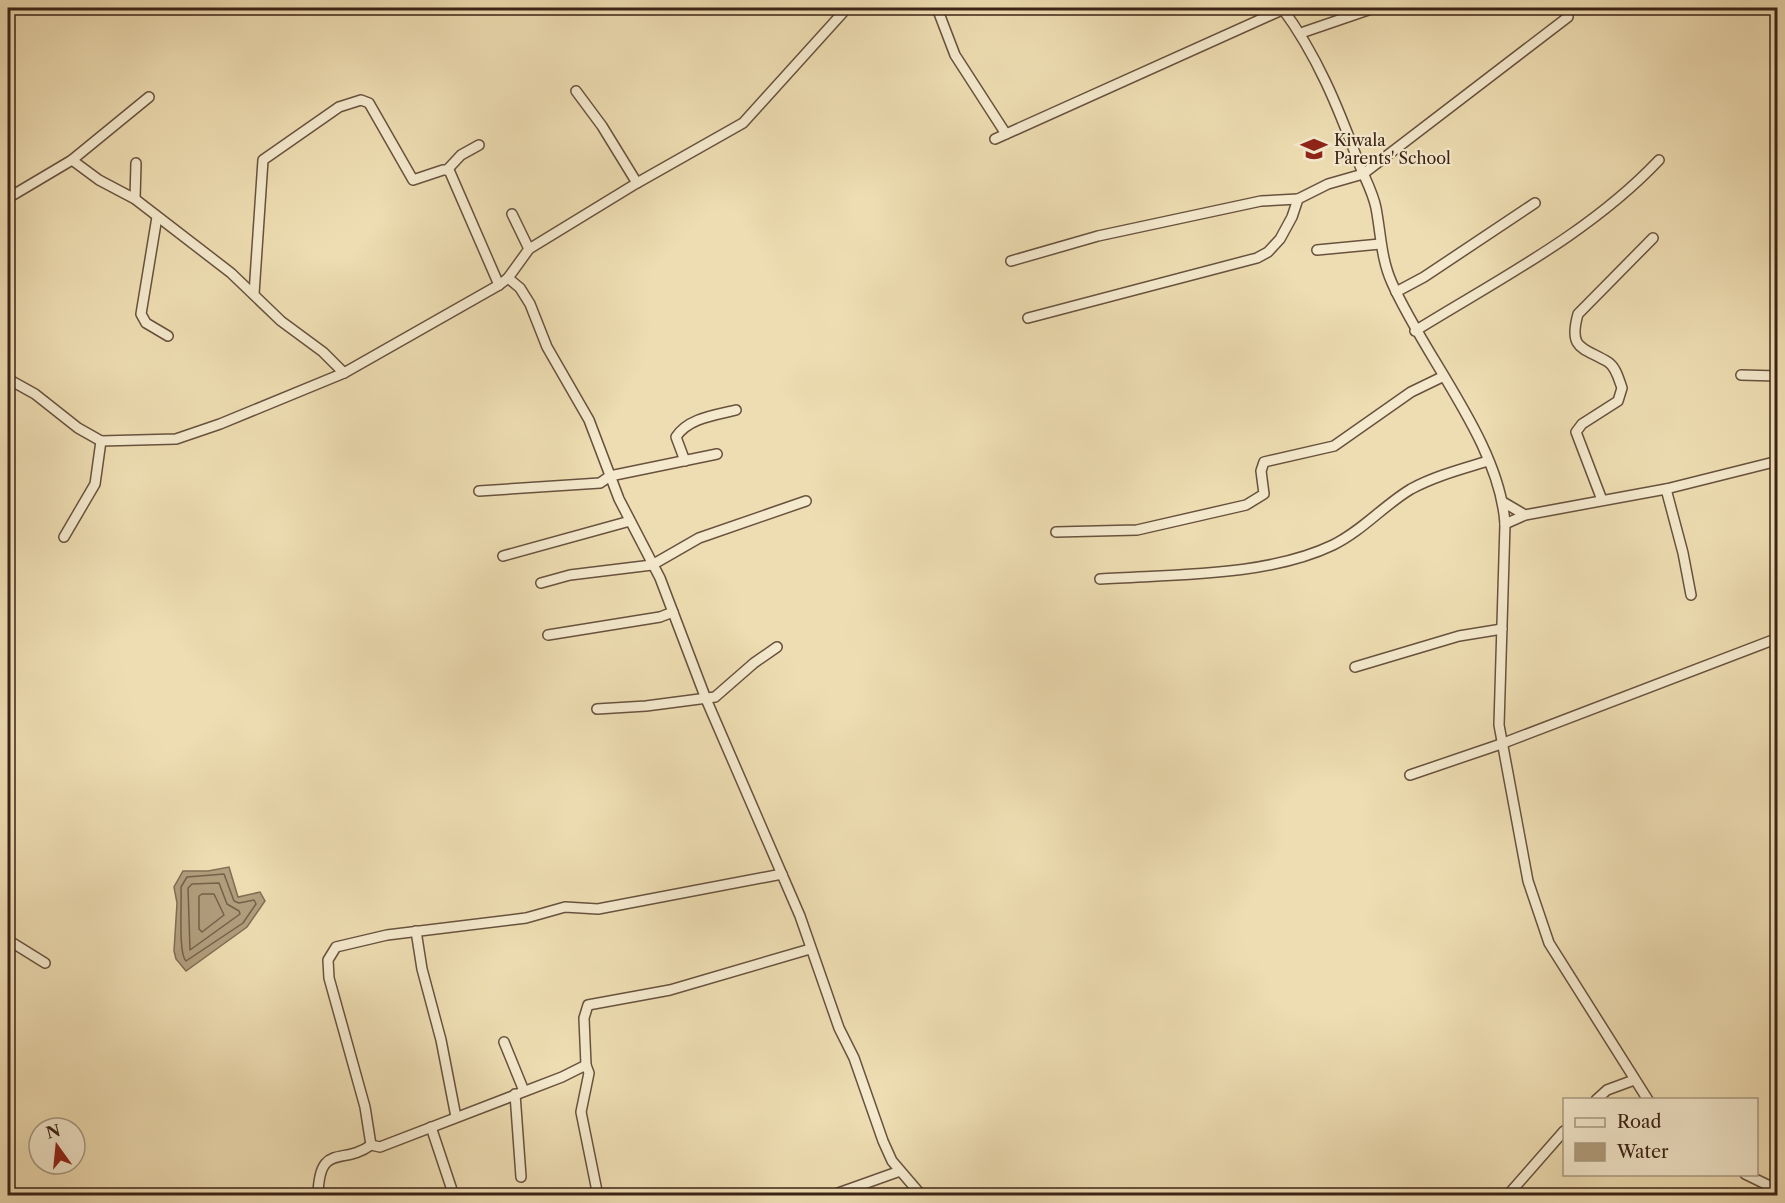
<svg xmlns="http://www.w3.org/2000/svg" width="1785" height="1203" viewBox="0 0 1785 1203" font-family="'Libre Caslon Text',serif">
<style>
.water{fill:#b19e7d;stroke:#826d54;stroke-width:1.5}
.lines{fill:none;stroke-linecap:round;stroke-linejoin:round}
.shore{stroke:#76604a;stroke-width:1.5}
.minor-casing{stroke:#68523e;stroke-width:12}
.minor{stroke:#f4e9cd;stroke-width:9}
.labels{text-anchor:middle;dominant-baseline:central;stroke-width:4.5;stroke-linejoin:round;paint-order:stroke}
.poi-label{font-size:16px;fill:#3b2317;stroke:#f4e9cd;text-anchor:start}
</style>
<rect width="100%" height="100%" fill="#eeddb2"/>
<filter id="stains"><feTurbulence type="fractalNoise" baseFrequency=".00333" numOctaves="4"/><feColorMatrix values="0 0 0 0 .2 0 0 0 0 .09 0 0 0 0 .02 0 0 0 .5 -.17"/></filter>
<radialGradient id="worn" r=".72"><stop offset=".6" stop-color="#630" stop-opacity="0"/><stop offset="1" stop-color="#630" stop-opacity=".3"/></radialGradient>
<polygon class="water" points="229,867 238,897 260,892 265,901 247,927 186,971 176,959 174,951 177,903 174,887 183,871 208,871"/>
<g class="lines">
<g class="shore">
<path d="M224,874L234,901L239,903L254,900L256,904L243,923L186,961C178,953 182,903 181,887L187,877Z"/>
<polygon points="219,883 227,904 239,911 240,914 190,950 188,888 192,884"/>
<polygon points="202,894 214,894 224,915 202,932 199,929 199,896"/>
</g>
<g class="minor-casing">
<g id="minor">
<polyline points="937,8 955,55 1006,134"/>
<path d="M1282,8C1317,55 1338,107 1358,161C1364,177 1373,192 1376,208C1381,234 1381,259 1392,283C1425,358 1500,443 1505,524L1499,725L1528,881L1549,943L1648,1100"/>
<polyline points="1301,33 1374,8"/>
<polyline points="576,91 602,126 637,183"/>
<polyline points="995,139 1284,9"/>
<polyline points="72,160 99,180 135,199 231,273 281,321 323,352 344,373"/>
<polyline points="447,170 461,155 479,145"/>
<polyline points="8,198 72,160 149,97"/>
<polyline points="135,199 136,163"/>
<polyline points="512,214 529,249"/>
<polyline points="157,217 141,314 146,323 168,336"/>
<polyline points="1317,250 1380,244"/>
<polyline points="1011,261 1098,236 1261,201 1298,199"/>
<polyline points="508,278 520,288 530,304 547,347 589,420 619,499 660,578 706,699 800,916 839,1028 854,1058 883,1141 892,1161 922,1196"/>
<polyline points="1396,292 1424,277 1535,203"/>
<polyline points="254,294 263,160 339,107 361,100 369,103 413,180 443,170 449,170 499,285"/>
<polyline points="1028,318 1257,258 1268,252 1280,239 1292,217 1298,199 1328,184 1363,174 1568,17"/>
<path d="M1415,331C1499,279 1590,233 1659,160"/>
<polyline points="1741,375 1778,376"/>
<polyline points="8,379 35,394 78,428 101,441 176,439 220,424 344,373 499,285 508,278 529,249 637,183 743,123 847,8"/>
<path d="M685,461L676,437C688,418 716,415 736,410"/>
<polyline points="1666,489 1683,553 1691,595"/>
<polyline points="479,491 600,483 610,476 717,454"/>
<path d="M1602,500L1576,432L1582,424L1618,401L1622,388C1619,380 1616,367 1608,362C1583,347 1568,350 1578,314L1653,238"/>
<polyline points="1503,502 1525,515"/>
<polyline points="1505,524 1525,515 1666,489 1778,461"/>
<polyline points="1056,532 1137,530 1246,505 1264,494 1261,471 1264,462 1334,446 1411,392 1442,377"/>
<polyline points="64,537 95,484 101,441"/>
<polyline points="503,556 630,521"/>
<path d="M1100,579C1173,574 1266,577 1333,545C1362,531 1384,505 1411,489C1435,476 1462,469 1488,461"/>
<polyline points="541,583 570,575 652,565 699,538 806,501"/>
<polyline points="548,635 660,617 673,612"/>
<polyline points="1355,667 1459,636 1502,629"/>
<polyline points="597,709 646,706 715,697 754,663 777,647"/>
<polyline points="1410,775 1501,744 1778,638"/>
<polyline points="416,931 422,969 441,1040 456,1117"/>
<polyline points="8,940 45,963"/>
<polyline points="504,1042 524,1091"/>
<polyline points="515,1094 521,1177"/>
<polyline points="1596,1100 1607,1090 1634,1080"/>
<polyline points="431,1127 454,1196"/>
<polyline points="371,1145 365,1107 329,978 328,960 336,947 387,935 526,918 565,907 598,909 782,874"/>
<polyline points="1745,1174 1778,1190"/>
<path d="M318,1196C319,1141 343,1166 371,1145L380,1147L562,1077L586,1065"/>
<polyline points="598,1196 581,1112 589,1073 586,1065 584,1018 588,1005 670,990 810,949"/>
<polyline points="830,1196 900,1171"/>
<polyline points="1507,1196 1564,1131"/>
</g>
</g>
<use href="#minor" class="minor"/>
</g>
<defs>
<g id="school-bare" transform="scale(2.07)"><path d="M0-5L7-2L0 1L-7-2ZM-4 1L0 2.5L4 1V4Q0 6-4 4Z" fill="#8f2418" stroke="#f4e9cd" stroke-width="2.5" paint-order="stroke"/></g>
</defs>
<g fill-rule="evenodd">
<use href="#school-bare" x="1314" y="149"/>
</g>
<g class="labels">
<g class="poi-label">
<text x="1334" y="140">Kiwala<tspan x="1334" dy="18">Parents' School</tspan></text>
</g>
</g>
<rect width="1785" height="1203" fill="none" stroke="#eeddb2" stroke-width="30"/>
<rect x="9" y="9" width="1767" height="1185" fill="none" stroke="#3b2317" stroke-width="3"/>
<rect x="15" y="15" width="1755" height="1173" fill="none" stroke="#3b2317" stroke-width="1.5"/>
<rect x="1563" y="1098" width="195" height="78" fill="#f4e9cd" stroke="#aa9a84" stroke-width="1.5"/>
<rect x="1575" y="1118" width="30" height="9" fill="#f4e9cd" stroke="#aa9a84" stroke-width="1.5"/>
<text x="1617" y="1128" font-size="18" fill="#3b2317">Road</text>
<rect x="1575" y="1143" width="30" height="18" fill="#b19e7d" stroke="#aa9a84" stroke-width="1.5"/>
<text x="1617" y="1158" font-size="18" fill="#3b2317">Water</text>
<g transform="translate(57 1146) rotate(345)"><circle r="28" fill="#f4e9cd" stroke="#aa9a84" stroke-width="1.5"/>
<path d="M0-4.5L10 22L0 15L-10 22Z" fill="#8f2418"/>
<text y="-9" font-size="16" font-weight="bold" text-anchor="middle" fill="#3b2317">N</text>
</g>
<rect width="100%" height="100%" filter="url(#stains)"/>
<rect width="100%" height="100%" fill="url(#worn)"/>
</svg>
